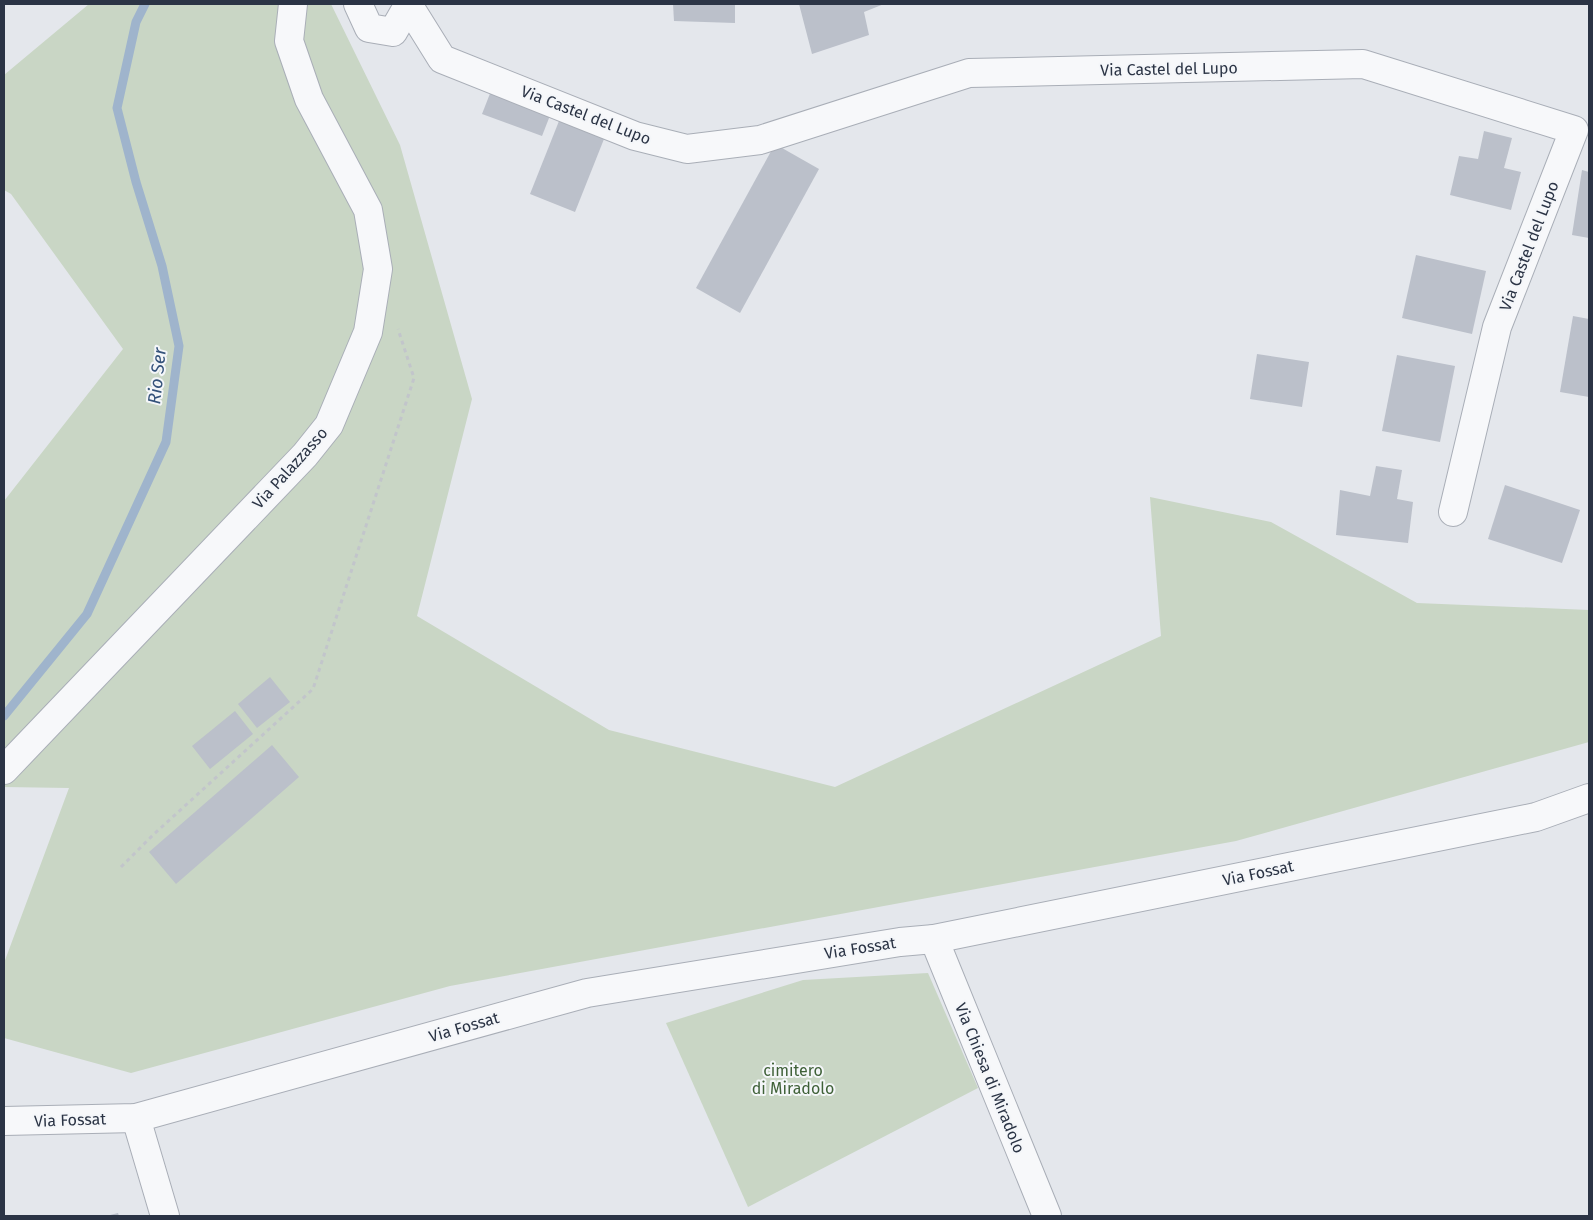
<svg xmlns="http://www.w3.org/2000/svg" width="1593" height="1220" viewBox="0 0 1593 1220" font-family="'Fira Sans',sans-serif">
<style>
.green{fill:#c9d6c5}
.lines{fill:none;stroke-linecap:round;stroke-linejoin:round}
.stream{stroke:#9fb4cc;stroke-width:9}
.building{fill:#bbc0ca}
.minor-casing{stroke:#a9aeb7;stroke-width:30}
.tertiary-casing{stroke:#a9aeb7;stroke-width:30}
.path{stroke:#c2c5cb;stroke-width:3;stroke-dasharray:4 4;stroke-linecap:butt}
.minor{stroke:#f7f8fa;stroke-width:28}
.tertiary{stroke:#f7f8fa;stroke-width:28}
.labels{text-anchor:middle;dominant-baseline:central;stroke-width:4;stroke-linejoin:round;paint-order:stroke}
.street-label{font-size:16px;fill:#2b3445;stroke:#f4f6f9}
.park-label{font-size:16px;fill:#3f6138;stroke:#f4f6f9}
.water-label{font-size:18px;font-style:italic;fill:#34527a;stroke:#f4f6f9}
</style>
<rect width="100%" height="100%" fill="#e4e7ec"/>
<g class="green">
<polygon points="89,4 331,4 400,145 472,399 417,616 609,730 835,787 1161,636 1150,497 1271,522 1417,603 1589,610 1589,742 1236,841 450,986 131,1073 4,1038 4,963 69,788 4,787 4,501 123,349 11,194 4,190 4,75"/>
<polygon points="928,973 978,1088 748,1207 666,1023 803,980"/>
</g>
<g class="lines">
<polyline class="stream" points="4,716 87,614 166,442 179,346 162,266 136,182 117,108 136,22 145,4"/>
</g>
<g class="building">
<polygon points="673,4 735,4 735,23 674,21"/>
<polygon points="799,4 884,4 864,12 869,35 812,54"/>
<polygon points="491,91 551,113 542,136 482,114"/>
<polygon points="561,116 606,134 575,212 530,194"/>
<polygon points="1484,131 1512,138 1504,168 1521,172 1511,210 1450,195 1459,156 1478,159"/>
<polygon points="775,144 819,169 740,313 696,288"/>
<polygon points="1582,170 1589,172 1589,238 1572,235"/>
<polygon points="1416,255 1486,271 1472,334 1402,318"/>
<polygon points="1573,316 1589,319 1589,397 1560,392"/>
<polygon points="1257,354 1309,362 1302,407 1250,399"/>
<polygon points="1397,355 1455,366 1440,442 1382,431"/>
<polygon points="1376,466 1402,470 1397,499 1413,502 1408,543 1336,535 1340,490 1370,496"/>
<polygon points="1505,485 1580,510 1562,563 1488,539"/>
<polygon points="270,677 290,702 257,728 238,704"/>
<polygon points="235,711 253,734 210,769 192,746"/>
<polygon points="272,745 299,777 176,884 149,852"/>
<polygon points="118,1213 119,1216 106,1216"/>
</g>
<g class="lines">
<g class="minor-casing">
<g id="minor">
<polyline points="358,4 369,28 393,32 409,4"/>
<polyline points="409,6 442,59 635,136 687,149 760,140 969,73 1363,64 1574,130 1497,327 1453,512"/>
<polyline points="4,770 305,455 329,425 368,332 378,269 368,210 309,99 289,41 293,4"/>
<polyline points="934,939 1047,1216"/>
<polyline points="136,1118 165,1216"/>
</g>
</g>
<g class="tertiary-casing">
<polyline id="tertiary" points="4,1121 136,1118 587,993 900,942 934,939 1536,817 1589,798"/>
</g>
<polyline class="path" points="121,867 153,835 313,689 414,378 398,329"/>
<use href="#minor" class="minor"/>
<use href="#tertiary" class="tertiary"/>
</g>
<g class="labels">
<g class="street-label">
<text transform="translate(1169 69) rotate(-1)">Via Castel del Lupo</text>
<text transform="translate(586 115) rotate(21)">Via Castel del Lupo</text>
<text transform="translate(1529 246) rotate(-69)">Via Castel del Lupo</text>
<text transform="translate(290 468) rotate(-48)">Via Palazzasso</text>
<text transform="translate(1258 873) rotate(-12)">Via Fossat</text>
<text transform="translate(860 948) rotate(-9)">Via Fossat</text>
<text transform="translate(464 1027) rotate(-16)">Via Fossat</text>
<text transform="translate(990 1078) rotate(68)">Via Chiesa di Miradolo</text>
<text transform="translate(70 1120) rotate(-2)">Via Fossat</text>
</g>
<g class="park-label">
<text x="793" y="1070">cimitero<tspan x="793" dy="18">di Miradolo</tspan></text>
</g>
<g class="water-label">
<text transform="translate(157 376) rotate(-84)">Rio Ser</text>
</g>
</g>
<rect width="1593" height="1220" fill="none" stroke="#2b3445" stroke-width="10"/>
</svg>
